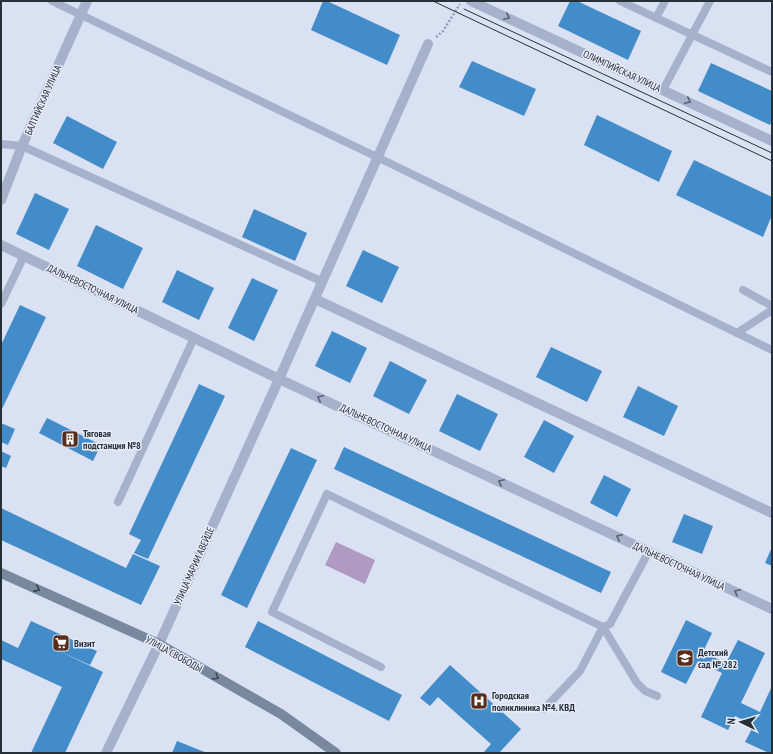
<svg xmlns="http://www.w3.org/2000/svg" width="773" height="754" viewBox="0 0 773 754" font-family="'PT Sans Narrow',sans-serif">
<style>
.green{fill:#b09ac2}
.building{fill:#418cc9}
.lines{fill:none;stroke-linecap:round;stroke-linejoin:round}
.path{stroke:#909eb7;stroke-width:2.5;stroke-dasharray:2 2;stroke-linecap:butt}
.lane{stroke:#a6b2cb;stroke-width:8}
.street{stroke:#a6b2cb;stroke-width:10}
.secondary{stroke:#77889f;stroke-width:10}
.tram{stroke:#272f37;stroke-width:1}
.oneway{stroke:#5a6372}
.oneway2{stroke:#3b4551}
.labels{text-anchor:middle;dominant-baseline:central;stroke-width:3;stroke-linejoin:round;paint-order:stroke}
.street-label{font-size:10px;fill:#272f37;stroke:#e7ecfa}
.poi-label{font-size:10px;font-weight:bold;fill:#272f37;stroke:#e7ecfa;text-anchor:start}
</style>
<rect width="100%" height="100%" fill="#dae1f2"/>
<polygon class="green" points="336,542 375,560 365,584 325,565"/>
<g class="building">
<polygon points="323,1 327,1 400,35 387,65 311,30"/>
<polygon points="570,1 577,1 641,31 628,60 558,26"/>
<polygon points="472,61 536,89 524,116 459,87"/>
<polygon points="711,63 772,91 772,121 770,125 698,91"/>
<polygon points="597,115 672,151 659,182 584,145"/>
<polygon points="67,116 117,142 103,169 53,143"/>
<polygon points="694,160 772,197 772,215 763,237 676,195"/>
<polygon points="35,193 69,209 49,250 16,234"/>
<polygon points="254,209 307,233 295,261 242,237"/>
<polygon points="96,225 143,248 123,289 77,266"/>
<polygon points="363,250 399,267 382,303 346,286"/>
<polygon points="177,270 214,288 199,320 162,302"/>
<polygon points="252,278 278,290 254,341 228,328"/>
<polygon points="20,305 46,317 2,409 1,408 1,345"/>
<polygon points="332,331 367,348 350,383 315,366"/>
<polygon points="551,347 602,371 587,402 536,377"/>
<polygon points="390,361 427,380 409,414 373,396"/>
<polygon points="199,384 225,396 148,559 134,553 141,540 129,534"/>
<polygon points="638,386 678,406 664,436 623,417"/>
<polygon points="457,394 498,414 480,451 439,431"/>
<polygon points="47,418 101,445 93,461 39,433"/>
<polygon points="544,420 574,436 554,473 524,457"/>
<polygon points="1,423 15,429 8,445 1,442"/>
<polygon points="344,447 611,572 601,593 334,469"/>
<polygon points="291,448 317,460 247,608 221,595"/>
<polygon points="1,451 11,456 6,468 1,466"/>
<polygon points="604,475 631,489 617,517 590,503"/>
<polygon points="1,508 126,568 133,554 160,566 141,605 1,540"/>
<polygon points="684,514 713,526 702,554 672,542"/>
<polygon points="772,547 772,566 765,563"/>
<polygon points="686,620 712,633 703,652 726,663 738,640 765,653 741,703 760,712 772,686 772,753 769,753 745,742 754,725 735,716 728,730 701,717 722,673 698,661 686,684 661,672"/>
<polygon points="31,621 97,651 90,665 59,651 103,672 65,753 31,753 62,687 1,659 1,640 18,648"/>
<polygon points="258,621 402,695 389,721 245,647"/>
<polygon points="450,665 521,729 499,753 483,753 491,744 438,697 430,706 420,698"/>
<polygon points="177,741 207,753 172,753"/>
</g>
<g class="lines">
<polyline class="path" points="436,37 443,31 460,4"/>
<g class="lane">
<polyline points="52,1 377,157 772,350"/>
<polyline points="620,1 772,72"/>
<polyline points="656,18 665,1"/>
<polyline points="663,90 710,1"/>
<polyline points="1,144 22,146 323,282"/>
<polyline points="743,290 772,306"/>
<polyline points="1,304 24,256"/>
<polyline points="737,333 772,310"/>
<polyline points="118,502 194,338"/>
<polyline points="603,627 637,683 645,691 657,696"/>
<polyline points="381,667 272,612 327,494 603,627 610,624 649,551"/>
<polyline points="544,709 580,671 603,627"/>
</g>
<g class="street">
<polyline points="471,1 772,141"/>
<polyline points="1,200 22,146 87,1"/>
<polyline points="1,245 279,379 772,609"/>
<polyline points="315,299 772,513"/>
<polyline points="106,753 159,644 279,379 428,44"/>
</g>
<polyline class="secondary" points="1,573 159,644 281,714 336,753"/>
<g class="tram">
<polyline points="433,1 772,161"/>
<polyline points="464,9 772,153"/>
</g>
</g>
<defs><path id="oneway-chevron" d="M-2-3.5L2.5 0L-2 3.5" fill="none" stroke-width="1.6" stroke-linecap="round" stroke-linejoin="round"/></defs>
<g class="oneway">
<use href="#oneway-chevron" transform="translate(507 17) rotate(25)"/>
<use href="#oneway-chevron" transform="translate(688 101) rotate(25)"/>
<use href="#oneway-chevron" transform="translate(320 398) rotate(-155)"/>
<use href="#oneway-chevron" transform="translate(501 482) rotate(-155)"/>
<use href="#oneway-chevron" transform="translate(619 537) rotate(-155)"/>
<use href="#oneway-chevron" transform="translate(737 592) rotate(-155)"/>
</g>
<g class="oneway2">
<use href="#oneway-chevron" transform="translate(37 589) rotate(24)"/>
<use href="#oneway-chevron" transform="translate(216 677) rotate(30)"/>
</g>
<defs>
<g id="building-square" transform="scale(0.9)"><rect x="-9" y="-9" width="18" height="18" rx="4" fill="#592d1b" stroke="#e7ecfa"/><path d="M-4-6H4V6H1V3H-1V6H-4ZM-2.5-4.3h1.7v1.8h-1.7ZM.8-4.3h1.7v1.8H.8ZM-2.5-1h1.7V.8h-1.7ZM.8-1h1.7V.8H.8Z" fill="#fff"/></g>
<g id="supermarket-square" transform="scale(0.9)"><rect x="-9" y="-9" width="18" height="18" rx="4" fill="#592d1b" stroke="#e7ecfa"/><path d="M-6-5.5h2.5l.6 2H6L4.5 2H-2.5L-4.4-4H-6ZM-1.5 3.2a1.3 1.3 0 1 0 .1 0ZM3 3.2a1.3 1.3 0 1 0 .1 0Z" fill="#fff"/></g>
<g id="school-square" transform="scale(0.9)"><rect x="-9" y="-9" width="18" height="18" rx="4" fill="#592d1b" stroke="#e7ecfa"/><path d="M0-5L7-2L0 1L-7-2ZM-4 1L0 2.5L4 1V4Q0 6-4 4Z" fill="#fff"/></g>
<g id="hospital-square" transform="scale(0.9)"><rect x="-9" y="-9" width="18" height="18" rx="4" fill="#592d1b" stroke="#e7ecfa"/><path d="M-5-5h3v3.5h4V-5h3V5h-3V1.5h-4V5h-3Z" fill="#fff"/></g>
</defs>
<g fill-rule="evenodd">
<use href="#building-square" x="70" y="439"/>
<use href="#supermarket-square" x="61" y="643"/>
<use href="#school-square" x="685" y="658"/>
<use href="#hospital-square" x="479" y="701"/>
</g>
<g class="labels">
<g class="street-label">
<text transform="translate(622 71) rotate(25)">ОЛИМПИЙСКАЯ УЛИЦА</text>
<text transform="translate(43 100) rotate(-66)">БАЛТИЙСКАЯ УЛИЦА</text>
<text transform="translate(93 289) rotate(26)">ДАЛЬНЕВОСТОЧНАЯ УЛИЦА</text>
<text transform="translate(386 428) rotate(25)">ДАЛЬНЕВОСТОЧНАЯ УЛИЦА</text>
<text transform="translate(194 566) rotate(-66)">УЛИЦА МАРИИ АВЕЙДЕ</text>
<text transform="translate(679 566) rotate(25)">ДАЛЬНЕВОСТОЧНАЯ УЛИЦА</text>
<text transform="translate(174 654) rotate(29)">УЛИЦА СВОБОДЫ</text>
</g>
<g class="poi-label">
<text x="83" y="433">Тяговая<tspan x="83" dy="12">подстанция №8</tspan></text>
<text x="74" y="643">Визит</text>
<text x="698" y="652">Детский<tspan x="698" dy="12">сад № 282</tspan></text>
<text x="492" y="695">Городская<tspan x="492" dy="12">поликлиника №4. КВД</tspan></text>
</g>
</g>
<rect width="773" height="754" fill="none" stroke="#272f37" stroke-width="4"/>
<g transform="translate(741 722) rotate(275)" stroke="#e7ecfa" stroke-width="3" paint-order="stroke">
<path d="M0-3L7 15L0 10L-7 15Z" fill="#272f37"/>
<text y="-6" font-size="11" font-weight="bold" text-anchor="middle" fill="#272f37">N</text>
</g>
</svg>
